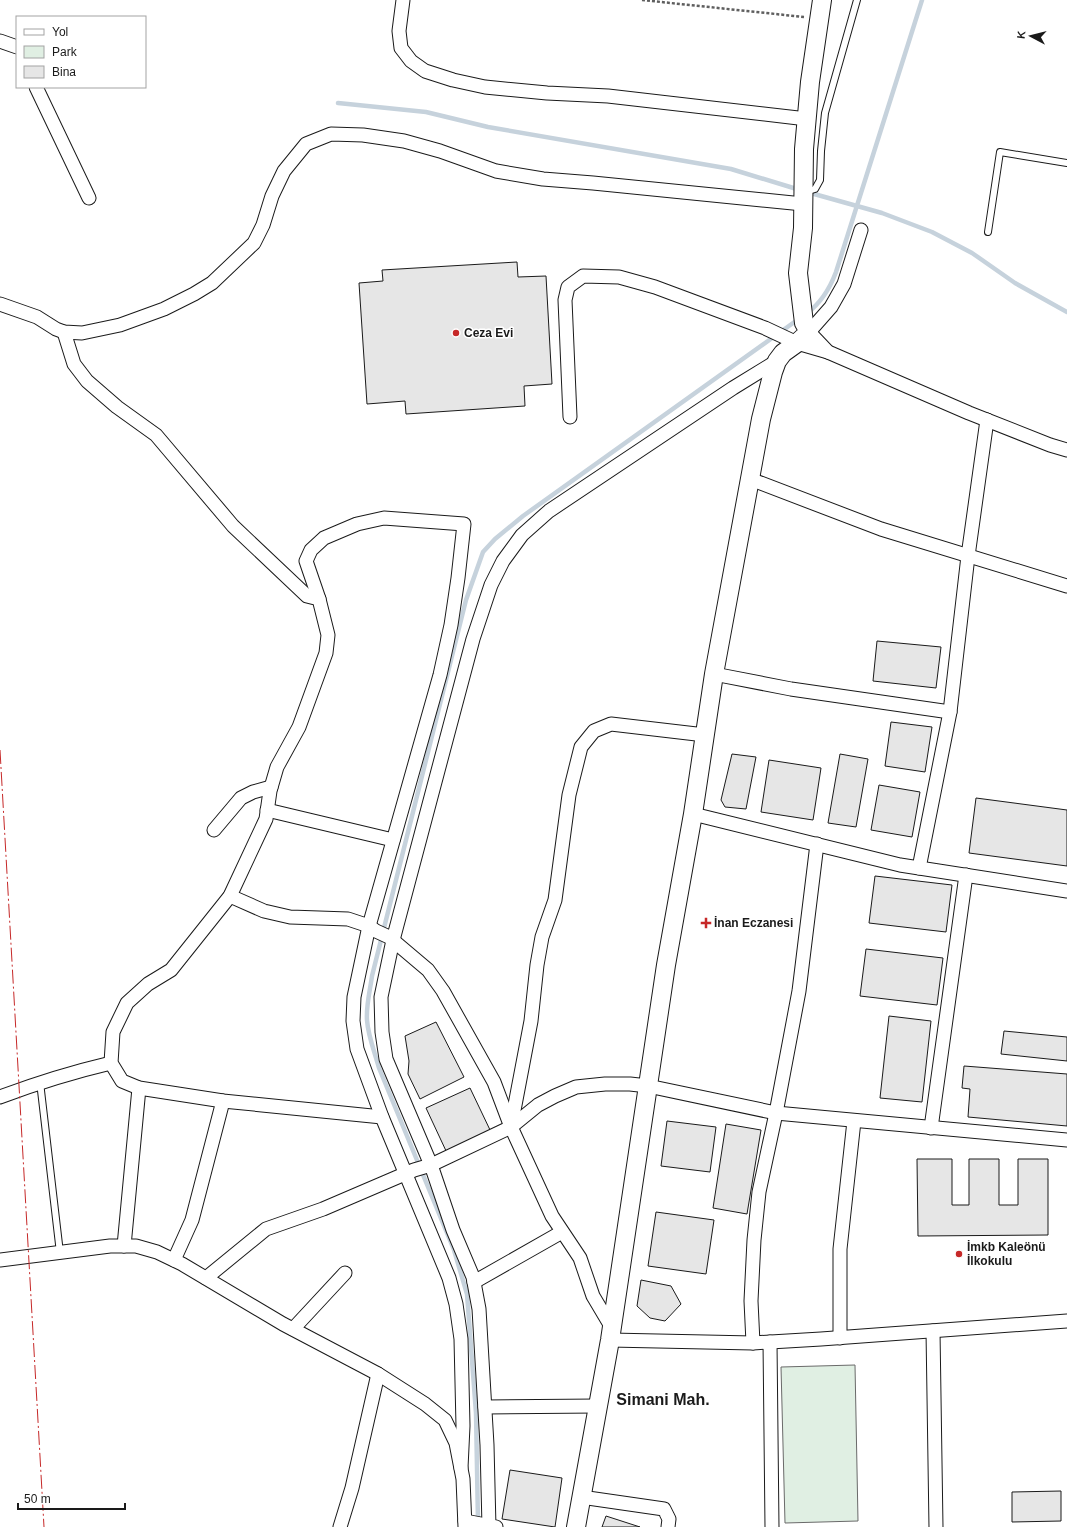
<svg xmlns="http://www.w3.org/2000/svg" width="1067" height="1527" viewBox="0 0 1067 1527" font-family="Arial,sans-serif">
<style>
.green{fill:#e0efe3;stroke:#6a6a6a}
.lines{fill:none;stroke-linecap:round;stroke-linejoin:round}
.stream{stroke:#c6d2dc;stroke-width:4.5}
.building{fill:#e6e6e6;stroke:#1a1a1a}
.lane-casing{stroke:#1a1a1a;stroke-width:8}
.street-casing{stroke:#1a1a1a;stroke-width:15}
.secondary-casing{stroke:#1a1a1a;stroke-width:20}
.path{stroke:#5f5f5f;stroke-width:2.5;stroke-dasharray:3 2;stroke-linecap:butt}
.lane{stroke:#fff;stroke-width:6}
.street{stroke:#fff;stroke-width:13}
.secondary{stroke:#fff;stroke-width:18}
.power{stroke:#c62828;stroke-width:1;stroke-dasharray:14 3 2 3;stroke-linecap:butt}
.poi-dot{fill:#c62828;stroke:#fff;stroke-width:1.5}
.labels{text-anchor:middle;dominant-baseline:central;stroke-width:3;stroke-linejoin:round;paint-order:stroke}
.poi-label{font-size:12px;font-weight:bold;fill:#1a1a1a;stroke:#fff;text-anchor:start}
.district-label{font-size:16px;font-weight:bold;fill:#1a1a1a;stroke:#fff}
</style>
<rect width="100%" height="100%" fill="#fff"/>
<polygon class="green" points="855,1365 858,1521 785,1523 781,1367"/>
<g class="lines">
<g class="stream">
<polyline points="338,103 426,112 488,127 731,169 800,190"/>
<polyline points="807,192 882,213 932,232 972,253 1015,283 1067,312"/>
<path d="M807,313C821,303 830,288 836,272L922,0"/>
<path d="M478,1523L476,1413L467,1294L454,1250L379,1068C375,1053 368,1036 367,1020C366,1005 370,991 372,976L466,600L483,552L495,539L523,516L800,318"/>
</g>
</g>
<g class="building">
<polygon points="517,262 518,277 546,276 552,384 524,386 525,406 406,414 405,401 367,404 359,283 383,281 382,270"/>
<polygon points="877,641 941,647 936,688 873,681"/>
<polygon points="891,722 932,727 925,772 885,766"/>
<polygon points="732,754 756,757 746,809 725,807 721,800"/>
<polygon points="840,754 868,759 856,827 828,823"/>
<polygon points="769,760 821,768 813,820 761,812"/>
<polygon points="879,785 920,792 912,837 871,830"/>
<polygon points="976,798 1067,810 1067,866 969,853"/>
<polygon points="875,876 952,885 946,932 869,923"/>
<polygon points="866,949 943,958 937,1005 860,996"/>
<polygon points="889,1016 931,1021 922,1102 880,1098"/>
<polygon points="436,1022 464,1077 420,1099 408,1074 409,1061 405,1036"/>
<polygon points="1004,1031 1067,1037 1067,1061 1001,1054"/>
<polygon points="964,1066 1067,1074 1067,1126 968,1117 970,1089 962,1088"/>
<polygon points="470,1088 491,1132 447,1153 426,1108"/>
<polygon points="667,1121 716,1127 710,1172 661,1166"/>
<polygon points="726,1124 761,1130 747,1214 713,1208"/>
<polygon points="917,1159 952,1159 952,1205 969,1205 969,1159 999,1159 999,1205 1018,1205 1018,1159 1048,1159 1048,1235 918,1236"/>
<polygon points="656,1212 714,1220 706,1274 648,1266"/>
<polygon points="641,1280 671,1286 681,1304 665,1321 650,1318 637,1306"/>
<polygon points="510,1470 562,1478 555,1527 502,1519"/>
<polygon points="1061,1491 1061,1521 1012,1522 1012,1492"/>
<polygon points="606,1516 640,1527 602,1527"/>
</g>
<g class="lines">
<g class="lane-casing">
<g id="lane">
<polyline points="805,192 815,189 820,180 821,151 825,113 857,0"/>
<polyline points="988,232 1000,152 1067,163"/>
<polyline points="40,1082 60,1253"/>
</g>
</g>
<g class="street-casing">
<g id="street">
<polyline points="403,0 399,31 401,48 411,61 425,71 453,80 485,87 547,93 608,96 807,119"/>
<polyline points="0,41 17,47"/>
<polyline points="36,87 89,198"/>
<polyline points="861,230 844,284 831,307 809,332 828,352 969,413 1050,445 1067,450"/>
<polyline points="0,304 37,317 56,329 64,332 82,333 120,325 164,309 194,294 212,283 254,243 263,225 272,196 284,171 306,144 331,134 363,135 404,141 440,151 496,171 543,179 593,183 803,204"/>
<polyline points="64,332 74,364 87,381 117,407 156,435 233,526 307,596 319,599 328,635 326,653 299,727 277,767 270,791 266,819 230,896 171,970 148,984 127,1003 113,1032 111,1063 122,1081 139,1088 223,1101 382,1117"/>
<polyline points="570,417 565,300 568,287 583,276 619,277 655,287 765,328 797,343 828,352"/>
<polyline points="750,479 881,529 1067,586"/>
<polyline points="319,599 306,561 311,550 324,538 357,524 384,518 464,524 458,578 451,625 440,675 369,926 354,997 353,1021 357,1049 382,1117 449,1278 456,1304 461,1339 463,1426 461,1468"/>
<polyline points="714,674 791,689 950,712"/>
<polyline points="267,810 393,840"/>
<polyline points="693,814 900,865 1067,891"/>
<polyline points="214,830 241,798 253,792 271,787"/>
<polyline points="919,868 950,712 968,556 987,420"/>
<polyline points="230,896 264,911 290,917 348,919 369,926 376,931 389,937 428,970 443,991 494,1082 511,1127 552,1216 580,1258 593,1296 612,1328"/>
<path d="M0,1097C37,1083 73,1072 111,1063"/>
<polyline points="511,1126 531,1021 537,965 542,937 555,900 569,795 581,747 594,731 611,724 705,735"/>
<polyline points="931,1128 966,875"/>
<polyline points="124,1246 139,1088"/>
<polyline points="0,1260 110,1246 136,1246 157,1252 182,1264 283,1324 378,1374 425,1404 445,1420 456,1443 463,1479 465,1527"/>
<polyline points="174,1260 192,1220 223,1101"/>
<polyline points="206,1278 266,1229 323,1209 414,1170 431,1165 511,1127 538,1105 555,1096 576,1087 605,1084 630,1084 648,1086 776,1113 1067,1140"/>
<polyline points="474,1282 562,1232"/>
<polyline points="293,1329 345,1273"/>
<polyline points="933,1331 936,1527"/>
<polyline points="840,1338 840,1249 854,1121"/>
<polyline points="610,1340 753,1343 821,1339 1067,1321"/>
<polyline points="770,1342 772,1527"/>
<polyline points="753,1343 751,1301 754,1240 759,1192 776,1113 799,991 817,844"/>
<polyline points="485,1407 598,1406"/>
<polyline points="581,1497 664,1509 669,1519 668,1527"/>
<polyline points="465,1521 496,1527"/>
<polyline points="340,1527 352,1488 378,1374"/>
<polyline points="489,1527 487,1445 479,1309 473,1277 453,1230 431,1165 386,1059 382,1032 381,997 393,940 473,639 491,585 503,561 522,535 549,511 733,388 777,361"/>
</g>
</g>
<g class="secondary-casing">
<polyline id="secondary" points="576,1527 610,1340 666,965 693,814 714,674 761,419 773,372 777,361 783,353 797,343 809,332 804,323 798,273 803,228 804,149 810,82 822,0"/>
</g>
<polyline class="path" points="642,0 804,17"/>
<use href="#lane" class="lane"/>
<use href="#street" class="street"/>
<use href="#secondary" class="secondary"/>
<polyline class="power" points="0,750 44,1527"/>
</g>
<g class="poi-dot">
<circle cx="456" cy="333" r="4"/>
<path d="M704 917h4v4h4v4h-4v4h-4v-4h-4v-4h4z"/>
<circle cx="959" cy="1254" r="4"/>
</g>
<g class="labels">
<g class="poi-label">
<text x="464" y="333">Ceza Evi</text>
<text x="714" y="923">İnan Eczanesi</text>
<text x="967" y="1247">İmkb Kaleönü<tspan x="967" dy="14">İlkokulu</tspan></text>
</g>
<g class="district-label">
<text x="663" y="1399">Simani Mah.</text>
</g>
</g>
<rect x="16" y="16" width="130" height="72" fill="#ffffff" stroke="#a3a3a3"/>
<rect x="24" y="29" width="20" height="6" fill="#ffffff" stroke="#a3a3a3"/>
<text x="52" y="36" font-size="12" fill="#1a1a1a">Yol</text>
<rect x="24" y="46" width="20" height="12" fill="#e0efe3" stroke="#a3a3a3"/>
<text x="52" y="56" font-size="12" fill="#1a1a1a">Park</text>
<rect x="24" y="66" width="20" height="12" fill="#e6e6e6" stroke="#a3a3a3"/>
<text x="52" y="76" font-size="12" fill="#1a1a1a">Bina</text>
<g transform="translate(1031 36) rotate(277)" stroke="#ffffff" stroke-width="3" paint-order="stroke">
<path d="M0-3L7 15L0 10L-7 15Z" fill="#1a1a1a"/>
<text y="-6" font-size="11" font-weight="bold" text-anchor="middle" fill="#1a1a1a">K</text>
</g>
<path d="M18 1503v6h107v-6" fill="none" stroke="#1a1a1a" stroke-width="2"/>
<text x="24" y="1503" font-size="12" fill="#1a1a1a" stroke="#ffffff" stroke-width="3" paint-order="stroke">50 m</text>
</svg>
